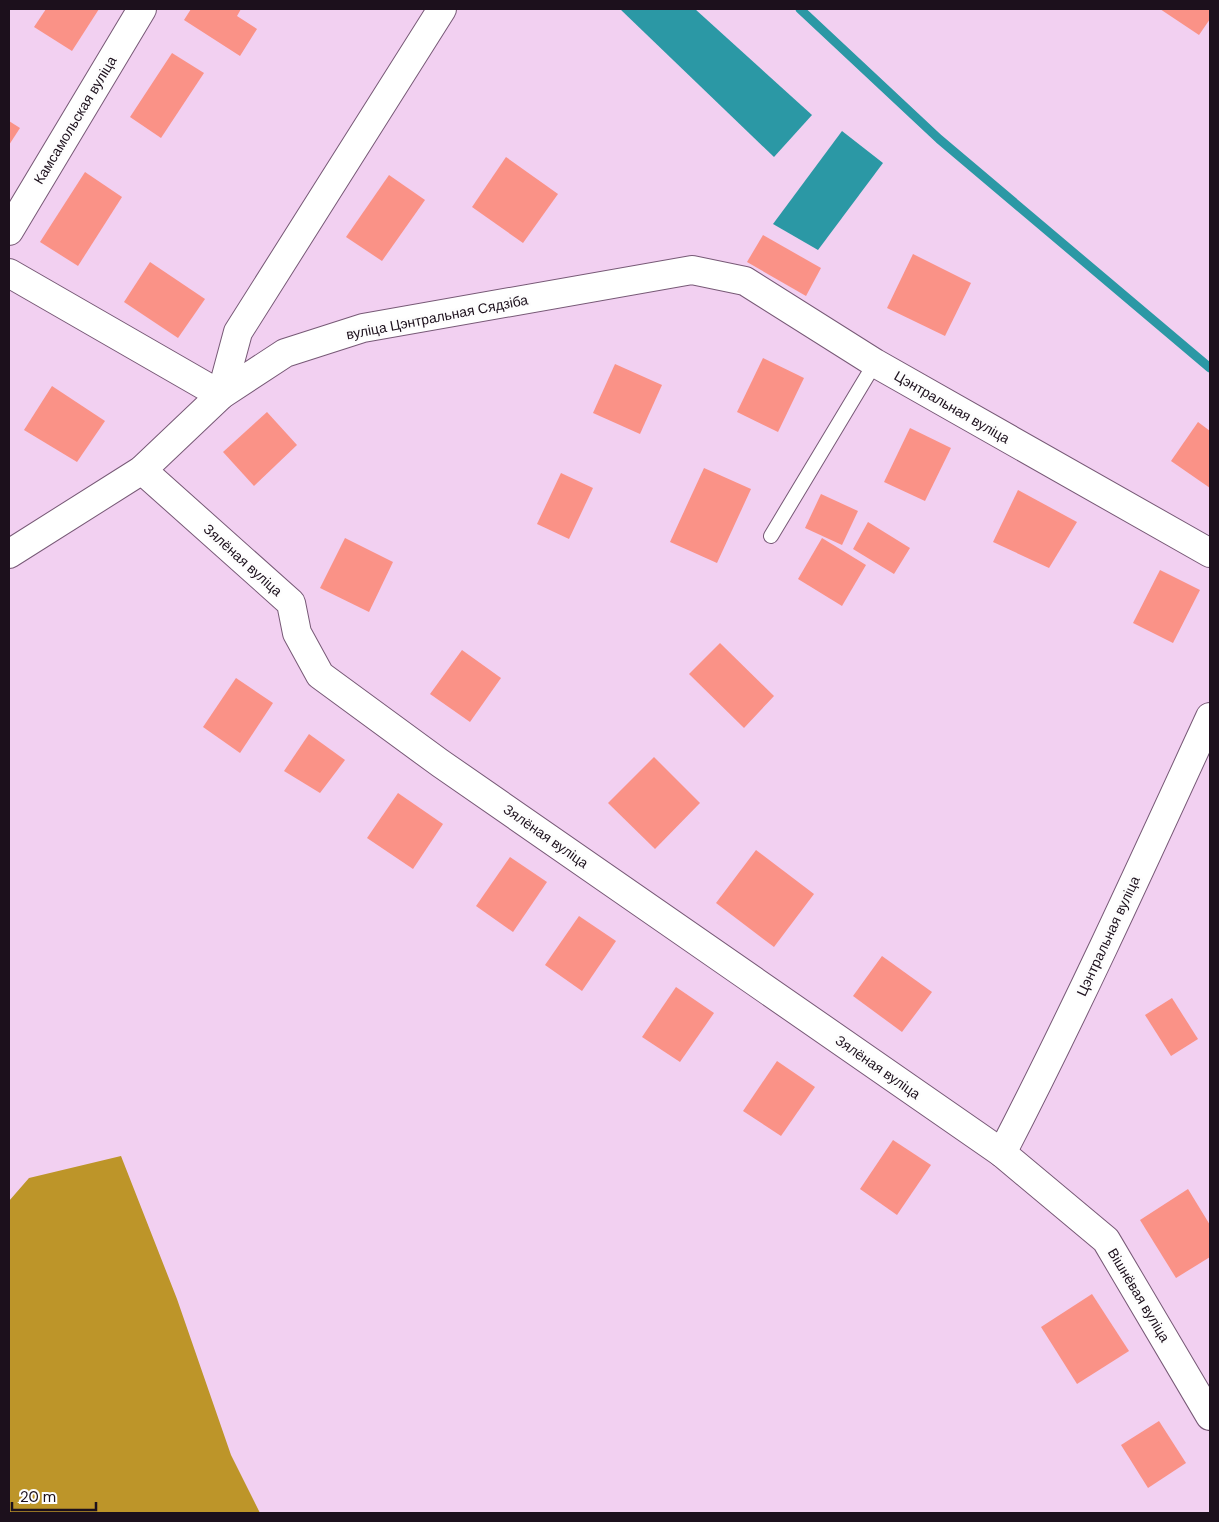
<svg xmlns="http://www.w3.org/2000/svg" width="1219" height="1522" viewBox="0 0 1219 1522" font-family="'DM Sans',sans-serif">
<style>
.forest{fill:#bd9529}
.water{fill:#2b98a5}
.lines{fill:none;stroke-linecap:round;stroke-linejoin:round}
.stream{stroke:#2b98a5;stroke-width:9}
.building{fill:#fa9287}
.service-casing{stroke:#775976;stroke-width:16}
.minor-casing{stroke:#775976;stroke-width:30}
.service{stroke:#fff;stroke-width:14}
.minor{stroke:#fff;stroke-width:28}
.labels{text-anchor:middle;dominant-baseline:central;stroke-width:5;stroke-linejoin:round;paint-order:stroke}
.street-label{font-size:14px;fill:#1c101c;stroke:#fdfdfd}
</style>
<rect width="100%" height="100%" fill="#f2d0f1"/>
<polygon class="forest" points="121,1156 177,1299 231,1455 260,1513 9,1513 9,1201 29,1178"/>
<g class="water">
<polygon points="620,9 695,9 812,115 774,157"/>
<polygon points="842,131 883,163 818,250 773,224"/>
</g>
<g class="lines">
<polyline class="stream" points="800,9 939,139 1210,368"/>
</g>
<g class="building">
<polygon points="46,9 99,9 72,51 34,27"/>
<polygon points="191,9 241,9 237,16 257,29 240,56 184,20"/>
<polygon points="1160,9 1210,9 1210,19 1199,35"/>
<polygon points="172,53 204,73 161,138 130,117"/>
<polygon points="9,121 20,128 9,145"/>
<polygon points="506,157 558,194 523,243 472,207"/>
<polygon points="85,172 122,197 78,266 40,242"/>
<polygon points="389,175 425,200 382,261 346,237"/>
<polygon points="763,235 821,268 806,296 747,262"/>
<polygon points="913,254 971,283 945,336 887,308"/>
<polygon points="150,262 205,299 178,338 124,302"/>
<polygon points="763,358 804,378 778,432 737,412"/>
<polygon points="615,364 662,385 640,434 593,413"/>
<polygon points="52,386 105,421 77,462 24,430"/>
<polygon points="267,412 297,445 254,486 223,452"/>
<polygon points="1198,422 1210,431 1210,488 1171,461"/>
<polygon points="910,428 951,448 925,501 884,482"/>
<polygon points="704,468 751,489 717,563 670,542"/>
<polygon points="561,473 593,488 569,539 537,524"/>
<polygon points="1018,490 1077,522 1049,568 993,542"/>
<polygon points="821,494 858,511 842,545 805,528"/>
<polygon points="868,522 910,548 894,574 853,549"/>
<polygon points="345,538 393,562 369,612 320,588"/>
<polygon points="822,538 866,565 842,606 798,579"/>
<polygon points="1160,570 1200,590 1173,643 1133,623"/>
<polygon points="720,643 774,696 744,728 689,674"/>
<polygon points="462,650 501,678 470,722 430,694"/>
<polygon points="236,678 273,703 240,753 203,727"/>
<polygon points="309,734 345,760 320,793 284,771"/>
<polygon points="654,757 700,803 655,849 608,803"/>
<polygon points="398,793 443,824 413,869 367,838"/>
<polygon points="756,850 814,894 774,947 716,903"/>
<polygon points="510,857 547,882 513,932 476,906"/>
<polygon points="579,916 616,941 582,991 545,965"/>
<polygon points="882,956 932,992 902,1032 853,996"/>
<polygon points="676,987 714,1013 680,1062 642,1037"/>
<polygon points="1172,998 1198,1039 1171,1056 1145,1015"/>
<polygon points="777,1061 815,1087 781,1136 743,1111"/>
<polygon points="893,1140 931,1165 897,1215 860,1189"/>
<polygon points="1188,1189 1210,1225 1210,1257 1176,1278 1140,1220"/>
<polygon points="1092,1294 1129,1351 1077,1384 1041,1327"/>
<polygon points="1159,1421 1186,1463 1148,1488 1121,1445"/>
</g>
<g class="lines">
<g class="service-casing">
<polyline id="service" points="771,536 875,363"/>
</g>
<g class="minor-casing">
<g id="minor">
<polyline points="9,231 142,9"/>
<polyline points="9,273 221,395 238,332 442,9"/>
<polyline points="142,470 291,603 297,633 320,675 440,763 1002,1153 1106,1240 1210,1416"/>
<polyline points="9,554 142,470 221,395 285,353 363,328 692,270 745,281 875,363 1210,553"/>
<path d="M1002,1153C1076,1010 1143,863 1210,717"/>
</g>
</g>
<use href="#service" class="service"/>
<use href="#minor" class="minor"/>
</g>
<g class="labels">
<g class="street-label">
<text transform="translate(75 120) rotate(-59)">Камсамольская вуліца</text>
<text transform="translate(437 317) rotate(-11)">вуліца Цэнтральная Сядзіба</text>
<text transform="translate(952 407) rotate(30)">Цэнтральная вуліца</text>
<text transform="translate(243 560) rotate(42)">Зялёная вуліца</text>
<text transform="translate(546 836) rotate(35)">Зялёная вуліца</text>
<text transform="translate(1108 936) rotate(-65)">Цэнтральная вуліца</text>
<text transform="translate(878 1067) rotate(35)">Зялёная вуліца</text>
<text transform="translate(1139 1295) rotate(59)">Вішнёвая вуліца</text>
</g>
</g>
<rect width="1219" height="1522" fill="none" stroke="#1c101c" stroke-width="20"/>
<path d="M12 1502v8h84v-8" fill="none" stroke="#1c101c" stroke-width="2.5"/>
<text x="20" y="1502" font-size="15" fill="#1c101c" stroke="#fdfdfd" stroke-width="4" paint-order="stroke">20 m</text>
</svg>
